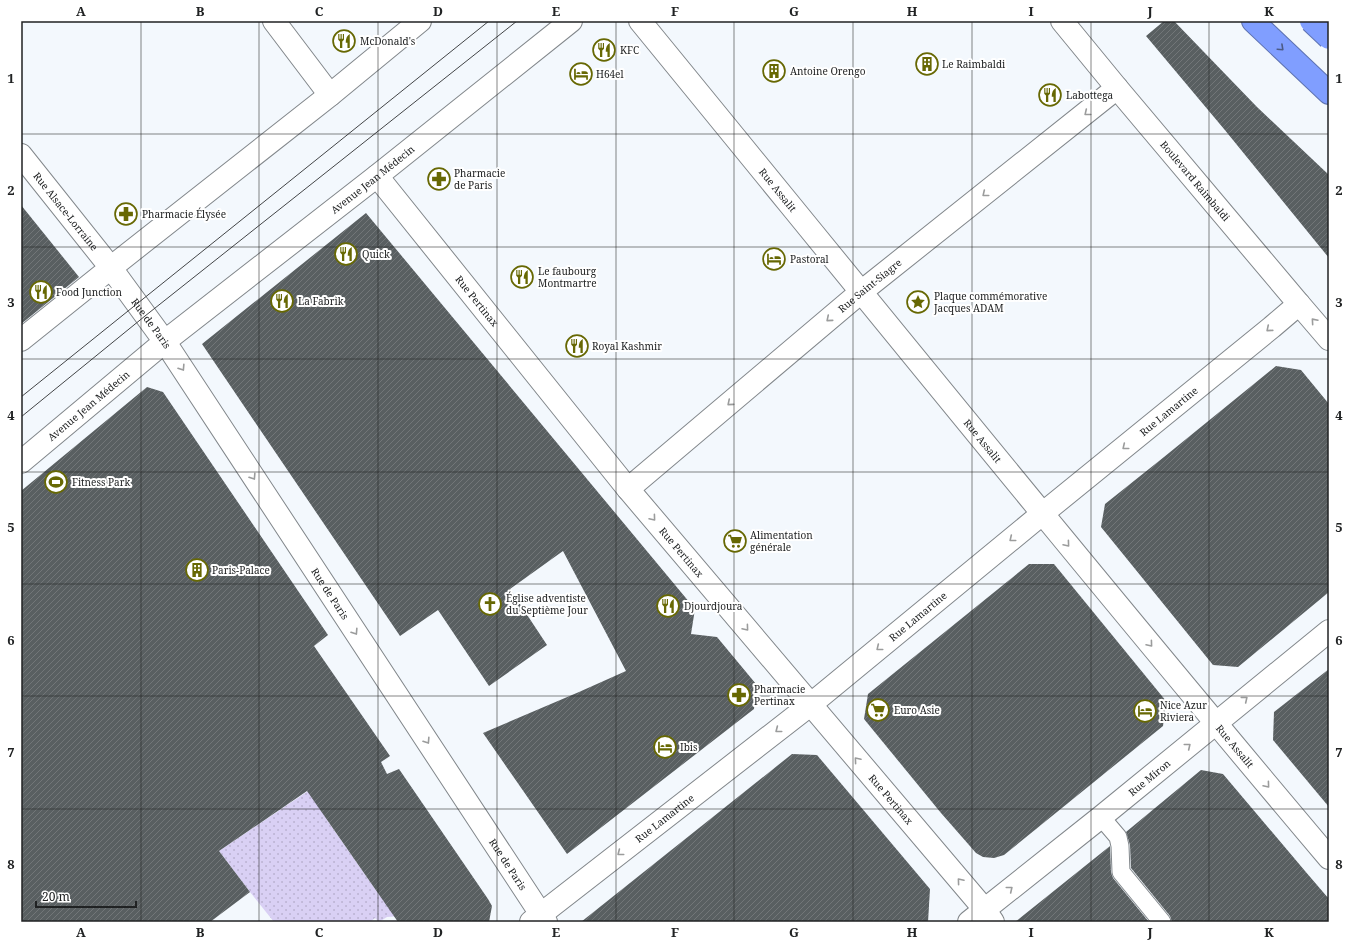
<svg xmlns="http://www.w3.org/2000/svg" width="1350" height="943" viewBox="0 0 1350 943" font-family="'Noto Serif',serif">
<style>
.green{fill:url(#green-dots)}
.building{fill:url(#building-hatch)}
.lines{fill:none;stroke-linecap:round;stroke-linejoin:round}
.lane-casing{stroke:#82878b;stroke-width:19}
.street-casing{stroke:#82878b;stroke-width:24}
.secondary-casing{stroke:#82878b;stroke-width:24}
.highway-casing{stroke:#5e73b2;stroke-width:24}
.lane{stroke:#fff;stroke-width:17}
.street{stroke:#fff;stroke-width:22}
.secondary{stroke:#fff;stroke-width:22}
.highway{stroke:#809eff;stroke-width:22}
.tram{stroke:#434547;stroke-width:1}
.highway-bridge-casing{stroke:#5e73b2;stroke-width:24;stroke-linecap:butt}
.highway-bridge{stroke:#809eff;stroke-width:22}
.oneway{stroke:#4b5a86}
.oneway2{stroke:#9b9c9c}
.grid{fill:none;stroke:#202223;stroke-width:1;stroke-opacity:0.55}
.labels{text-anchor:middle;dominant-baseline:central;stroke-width:4;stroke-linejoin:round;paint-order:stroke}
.poi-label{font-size:10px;fill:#202223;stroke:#fff;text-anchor:start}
.street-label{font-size:10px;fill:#202223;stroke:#fff}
.neatline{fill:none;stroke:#202223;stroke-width:1.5}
.grid-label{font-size:13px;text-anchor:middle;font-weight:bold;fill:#202223}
</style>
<defs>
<pattern id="green-dots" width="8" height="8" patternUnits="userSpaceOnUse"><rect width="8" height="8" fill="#d9d0f4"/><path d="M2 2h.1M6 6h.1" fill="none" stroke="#bab2d1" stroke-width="1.8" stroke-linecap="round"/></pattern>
<pattern id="building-hatch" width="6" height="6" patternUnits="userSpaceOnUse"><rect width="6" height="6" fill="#595f61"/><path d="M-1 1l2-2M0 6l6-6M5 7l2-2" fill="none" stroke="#727678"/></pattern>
</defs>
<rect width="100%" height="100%" fill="#f3f8fd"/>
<polygon class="green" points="314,787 327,820 380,896 401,916 387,917 379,922 375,918 370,922 274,922 250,892 219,851"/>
<g class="building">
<polygon points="1164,21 1174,21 1257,107 1329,175 1329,258 1224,129 1146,36"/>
<polygon points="21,205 79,277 21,324"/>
<polygon points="366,213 695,609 691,634 717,637 756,684 754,709 567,854 483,733 579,692 626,671 563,551 510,589 547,645 489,686 438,610 400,636 202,344"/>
<polygon points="1276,366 1301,370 1329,404 1329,592 1238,667 1213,665 1101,527 1105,504 1164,457"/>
<polygon points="147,387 163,392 328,635 314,646 390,756 381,762 387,774 399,769 488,899 492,906 489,922 398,922 307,791 219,851 250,892 210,922 21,922 21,491"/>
<polygon points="1029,564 1054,564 1166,701 1163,726 1004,855 994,858 983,857 976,853 941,813 864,719 868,694"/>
<polygon points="1329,669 1329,807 1273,740 1274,712"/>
<polygon points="792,754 817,755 930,889 928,922 581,922"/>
<polygon points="1201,770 1223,774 1305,871 1329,899 1329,922 1172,922 1170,916 1131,868 1130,845 1126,832"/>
<polygon points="1110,846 1111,872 1113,878 1149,922 1015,922"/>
</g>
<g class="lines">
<g class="lane-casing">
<polyline id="lane" points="1101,817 1118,837 1120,846 1121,872 1162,922"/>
</g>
<g class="street-casing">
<g id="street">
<polyline points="274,21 330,95"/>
<path id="s1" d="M1062,21L1117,88L1299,304"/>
<path id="s2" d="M21,155L111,268L165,342L546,922"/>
<path id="s3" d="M377,176L628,489L985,910L993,922"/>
<polyline points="118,262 330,95 420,21"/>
<path id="s4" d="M173,335L377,176L571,21"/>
<polyline points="21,340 102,275"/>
<path id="s5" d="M21,462L156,349"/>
<path id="s6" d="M628,489L861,292L1117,88"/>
<path id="s7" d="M531,922L810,705L1042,514"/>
<path id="s8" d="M969,922L1101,817L1329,631"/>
</g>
</g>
<g class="secondary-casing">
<g id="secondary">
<path id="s9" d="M640,21C869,301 1096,582 1329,858"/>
<path id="s10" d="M1042,514L1272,327L1299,304L1329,339"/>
</g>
</g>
<g class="highway-casing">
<polyline id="highway" points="1253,21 1329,93"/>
</g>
<use href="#lane" class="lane"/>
<use href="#street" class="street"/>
<use href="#secondary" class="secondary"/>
<use href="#highway" class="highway"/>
<g class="tram">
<polyline points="21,397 489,21"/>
<polyline points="21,417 145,316 517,21"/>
</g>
<g class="highway-bridge-casing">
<polyline id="highway-bridge" points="1311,21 1329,38"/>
</g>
<use href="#highway-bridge" class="highway-bridge"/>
</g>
<defs><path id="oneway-chevron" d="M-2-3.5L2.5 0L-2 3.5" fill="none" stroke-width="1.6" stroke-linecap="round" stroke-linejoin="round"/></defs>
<use class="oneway" href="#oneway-chevron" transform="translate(1281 48) rotate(43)"/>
<g class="oneway2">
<use href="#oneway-chevron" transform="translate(1087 113) rotate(141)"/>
<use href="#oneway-chevron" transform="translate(985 194) rotate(141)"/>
<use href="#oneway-chevron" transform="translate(829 319) rotate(140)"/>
<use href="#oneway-chevron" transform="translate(1314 321) rotate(-131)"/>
<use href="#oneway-chevron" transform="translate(1269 329) rotate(140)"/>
<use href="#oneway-chevron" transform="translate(182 368) rotate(57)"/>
<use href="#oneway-chevron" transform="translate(730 403) rotate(140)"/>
<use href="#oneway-chevron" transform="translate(1125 447) rotate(141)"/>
<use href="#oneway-chevron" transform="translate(253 477) rotate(57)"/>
<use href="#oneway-chevron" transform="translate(653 518) rotate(50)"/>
<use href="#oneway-chevron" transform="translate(1012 539) rotate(141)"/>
<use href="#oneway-chevron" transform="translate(1067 544) rotate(50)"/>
<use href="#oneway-chevron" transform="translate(746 628) rotate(50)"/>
<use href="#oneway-chevron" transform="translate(355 632) rotate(57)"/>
<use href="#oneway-chevron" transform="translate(1150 644) rotate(50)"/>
<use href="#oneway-chevron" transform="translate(879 648) rotate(141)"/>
<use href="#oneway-chevron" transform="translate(1245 699) rotate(-39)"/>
<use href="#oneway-chevron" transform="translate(778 730) rotate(142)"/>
<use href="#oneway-chevron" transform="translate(427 741) rotate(57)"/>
<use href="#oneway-chevron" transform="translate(1188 746) rotate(-39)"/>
<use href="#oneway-chevron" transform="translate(857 760) rotate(-130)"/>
<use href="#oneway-chevron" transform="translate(1267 785) rotate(50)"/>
<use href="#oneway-chevron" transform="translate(620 853) rotate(142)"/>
<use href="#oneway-chevron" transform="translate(960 881) rotate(-130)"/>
<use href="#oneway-chevron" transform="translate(1010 889) rotate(-39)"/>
</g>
<path class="grid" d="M141,21V922M259,21V922M378,21V922M497,21V922M616,21V922M734,21V922M853,21V922M972,21V922M1091,21V922M1209,21V922M21,134H1329M21,247H1329M21,359H1329M21,472H1329M21,584H1329M21,696H1329M21,809H1329"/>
<defs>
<g id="restaurant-ring" transform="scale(1.15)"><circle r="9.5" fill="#fff" stroke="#676803" stroke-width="1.5"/><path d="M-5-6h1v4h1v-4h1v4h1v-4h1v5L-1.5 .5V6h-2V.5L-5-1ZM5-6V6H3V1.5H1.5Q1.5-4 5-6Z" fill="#676803"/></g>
<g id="building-ring" transform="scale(1.15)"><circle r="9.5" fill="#fff" stroke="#676803" stroke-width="1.5"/><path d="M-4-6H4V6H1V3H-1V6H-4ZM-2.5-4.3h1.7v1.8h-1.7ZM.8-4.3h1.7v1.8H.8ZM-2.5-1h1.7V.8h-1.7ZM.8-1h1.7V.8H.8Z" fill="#676803"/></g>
<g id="hotel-ring" transform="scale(1.15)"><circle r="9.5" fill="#fff" stroke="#676803" stroke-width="1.5"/><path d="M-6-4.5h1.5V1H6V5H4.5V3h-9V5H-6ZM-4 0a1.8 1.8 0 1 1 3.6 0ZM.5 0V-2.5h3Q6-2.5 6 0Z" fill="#676803"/></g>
<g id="pharmacy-ring" transform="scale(1.15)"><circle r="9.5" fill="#fff" stroke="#676803" stroke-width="1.5"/><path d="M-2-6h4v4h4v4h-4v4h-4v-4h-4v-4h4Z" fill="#676803"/></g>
<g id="sight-ring" transform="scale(1.15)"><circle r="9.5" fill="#fff" stroke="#676803" stroke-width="1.5"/><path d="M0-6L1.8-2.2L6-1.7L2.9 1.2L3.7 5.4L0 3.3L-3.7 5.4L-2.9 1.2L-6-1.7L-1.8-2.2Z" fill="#676803"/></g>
<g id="stadium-ring" transform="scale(1.15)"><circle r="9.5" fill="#fff" stroke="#676803" stroke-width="1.5"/><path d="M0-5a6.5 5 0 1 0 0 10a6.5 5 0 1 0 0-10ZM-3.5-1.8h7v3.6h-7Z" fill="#676803"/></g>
<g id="supermarket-ring" transform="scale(1.15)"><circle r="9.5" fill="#fff" stroke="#676803" stroke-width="1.5"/><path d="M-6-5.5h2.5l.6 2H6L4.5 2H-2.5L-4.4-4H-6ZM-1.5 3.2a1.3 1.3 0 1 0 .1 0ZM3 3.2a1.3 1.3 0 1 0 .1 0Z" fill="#676803"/></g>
<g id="church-ring" transform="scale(1.15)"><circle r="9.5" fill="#fff" stroke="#676803" stroke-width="1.5"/><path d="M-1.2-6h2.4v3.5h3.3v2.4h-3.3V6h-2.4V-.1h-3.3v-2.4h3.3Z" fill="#676803"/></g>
</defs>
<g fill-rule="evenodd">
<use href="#restaurant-ring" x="344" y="41"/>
<use href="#restaurant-ring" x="604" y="50"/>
<use href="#building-ring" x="927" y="64"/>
<use href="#building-ring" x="774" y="71"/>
<use href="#hotel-ring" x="581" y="74"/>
<use href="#restaurant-ring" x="1050" y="95"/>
<use href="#pharmacy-ring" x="439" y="179"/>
<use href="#pharmacy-ring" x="126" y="214"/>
<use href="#restaurant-ring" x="346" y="254"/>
<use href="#hotel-ring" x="774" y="259"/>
<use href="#restaurant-ring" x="522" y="277"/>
<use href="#restaurant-ring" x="41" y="292"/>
<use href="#restaurant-ring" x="282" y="301"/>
<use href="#sight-ring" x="918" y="302"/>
<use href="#restaurant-ring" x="577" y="346"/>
<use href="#stadium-ring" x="56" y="482"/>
<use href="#supermarket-ring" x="735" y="541"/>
<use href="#building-ring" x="197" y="570"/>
<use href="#church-ring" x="490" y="604"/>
<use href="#restaurant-ring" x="668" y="606"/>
<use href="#pharmacy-ring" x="739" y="695"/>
<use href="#supermarket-ring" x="878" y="710"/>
<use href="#hotel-ring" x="1145" y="711"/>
<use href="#hotel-ring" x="665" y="747"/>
</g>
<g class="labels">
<g class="poi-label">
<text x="360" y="41">McDonald's</text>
<text x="620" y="50">KFC</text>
<text x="942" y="64">Le Raimbaldi</text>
<text x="790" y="71">Antoine Orengo</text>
<text x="596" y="74">H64el</text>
<text x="1066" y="95">Labottega</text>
<text x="454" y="173">Pharmacie<tspan x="454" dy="12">de Paris</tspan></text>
<text x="142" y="214">Pharmacie Élysée</text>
<text x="362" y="254">Quick</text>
<text x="790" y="259">Pastoral</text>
<text x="538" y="271">Le faubourg<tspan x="538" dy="12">Montmartre</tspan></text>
<text x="56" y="292">Food Junction</text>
<text x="934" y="296">Plaque commémorative<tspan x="934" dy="12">Jacques ADAM</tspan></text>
<text x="298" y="301">La Fabrik</text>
<text x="592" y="346">Royal Kashmir</text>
<text x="72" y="482">Fitness Park</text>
<text x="750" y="535">Alimentation<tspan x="750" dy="12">générale</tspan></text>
<text x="212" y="570">Paris-Palace</text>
<text x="506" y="598">Église adventiste<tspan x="506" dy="12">du Septième Jour</tspan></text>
<text x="684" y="606">Djourdjoura</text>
<text x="754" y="689">Pharmacie<tspan x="754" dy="12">Pertinax</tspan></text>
<text x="1160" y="705">Nice Azur<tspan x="1160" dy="12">Riviera</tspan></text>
<text x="894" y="710">Euro Asie</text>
<text x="680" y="747">Ibis</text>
</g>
<g class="street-label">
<text stroke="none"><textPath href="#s4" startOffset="253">Avenue Jean Médecin</textPath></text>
<text stroke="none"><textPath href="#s1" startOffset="208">Boulevard Raimbaldi</textPath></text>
<text stroke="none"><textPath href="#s9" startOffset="218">Rue Assalit</textPath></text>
<text stroke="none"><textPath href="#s2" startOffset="72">Rue Alsace-Lorraine</textPath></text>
<text stroke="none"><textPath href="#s6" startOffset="316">Rue Saint-Siagre</textPath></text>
<text stroke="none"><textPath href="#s3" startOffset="160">Rue Pertinax</textPath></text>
<text stroke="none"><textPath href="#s2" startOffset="213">Rue de Paris</textPath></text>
<text stroke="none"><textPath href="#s5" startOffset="88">Avenue Jean Médecin</textPath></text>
<text stroke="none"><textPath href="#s10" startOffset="163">Rue Lamartine</textPath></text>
<text stroke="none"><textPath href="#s9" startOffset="542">Rue Assalit</textPath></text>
<text stroke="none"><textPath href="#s3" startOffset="484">Rue Pertinax</textPath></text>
<text stroke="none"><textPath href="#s2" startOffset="537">Rue de Paris</textPath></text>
<text stroke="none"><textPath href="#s7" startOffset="493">Rue Lamartine</textPath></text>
<text stroke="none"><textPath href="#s9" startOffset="938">Rue Assalit</textPath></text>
<text stroke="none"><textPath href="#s8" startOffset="231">Rue Miron</textPath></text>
<text stroke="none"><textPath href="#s3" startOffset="808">Rue Pertinax</textPath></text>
<text stroke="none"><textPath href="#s7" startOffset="169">Rue Lamartine</textPath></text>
<text stroke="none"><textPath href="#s2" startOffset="861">Rue de Paris</textPath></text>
</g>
</g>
<rect width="1350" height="943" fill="none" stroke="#ffffff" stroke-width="44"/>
<path d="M36 901v6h100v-6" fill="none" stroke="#202223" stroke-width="2"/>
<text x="42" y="901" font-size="12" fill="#202223" stroke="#ffffff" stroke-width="3" paint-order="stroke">20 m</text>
<rect x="22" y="22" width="1306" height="899" class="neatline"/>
<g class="grid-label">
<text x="81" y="16">A</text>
<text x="200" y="16">B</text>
<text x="319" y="16">C</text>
<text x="438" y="16">D</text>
<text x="556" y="16">E</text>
<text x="675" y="16">F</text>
<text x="794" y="16">G</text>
<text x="912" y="16">H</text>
<text x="1031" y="16">I</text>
<text x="1150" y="16">J</text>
<text x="1269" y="16">K</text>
<text x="11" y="83">1</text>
<text x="1339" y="83">1</text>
<text x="11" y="195">2</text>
<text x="1339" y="195">2</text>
<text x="11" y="307">3</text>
<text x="1339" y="307">3</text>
<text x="11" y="420">4</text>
<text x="1339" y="420">4</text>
<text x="11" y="532">5</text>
<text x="1339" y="532">5</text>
<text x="11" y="645">6</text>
<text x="1339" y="645">6</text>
<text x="11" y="757">7</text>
<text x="1339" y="757">7</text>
<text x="11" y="869">8</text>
<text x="1339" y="869">8</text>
<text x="81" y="937">A</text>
<text x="200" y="937">B</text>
<text x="319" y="937">C</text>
<text x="438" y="937">D</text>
<text x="556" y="937">E</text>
<text x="675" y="937">F</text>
<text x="794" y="937">G</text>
<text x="912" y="937">H</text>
<text x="1031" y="937">I</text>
<text x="1150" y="937">J</text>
<text x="1269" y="937">K</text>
</g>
</svg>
